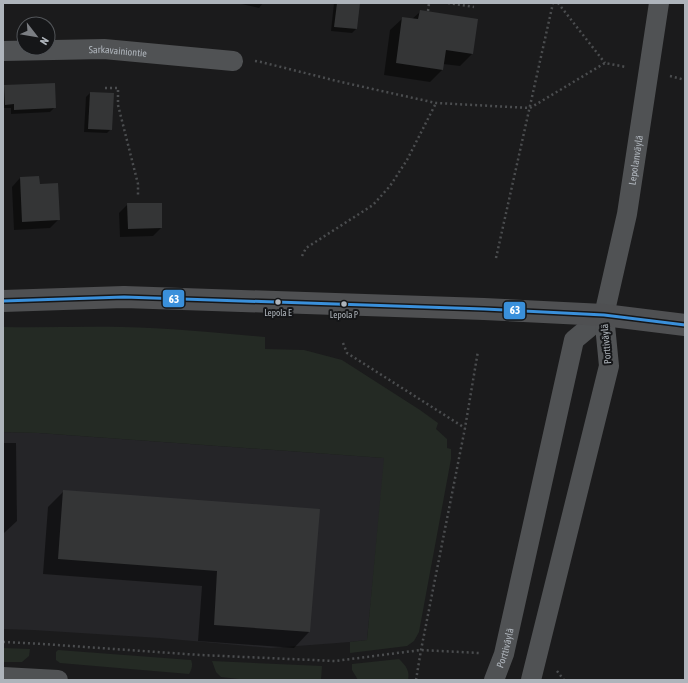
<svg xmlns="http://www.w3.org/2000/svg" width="688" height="683" viewBox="0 0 688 683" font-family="'Asap Condensed',sans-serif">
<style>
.built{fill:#252528}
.green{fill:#242a24}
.shadow{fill:#0007}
.building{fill:#343536}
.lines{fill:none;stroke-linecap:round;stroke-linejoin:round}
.path{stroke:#4b4d4f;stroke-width:2.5;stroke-dasharray:2 3;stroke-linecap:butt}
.street{stroke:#505254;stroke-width:20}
.secondary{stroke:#4f5052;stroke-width:22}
.bus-1-casing{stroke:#151618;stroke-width:6}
.bus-1{stroke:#3a90db;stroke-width:3}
.bus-dot{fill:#aeb4bb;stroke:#151618;stroke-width:1.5}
.labels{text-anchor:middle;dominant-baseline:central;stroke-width:4;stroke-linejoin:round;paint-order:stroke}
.bus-label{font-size:9px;fill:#aeb4bb;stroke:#151618}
.street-label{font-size:10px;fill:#aeb4bb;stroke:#151618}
.line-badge{stroke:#151618;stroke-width:1.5}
.badge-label{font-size:11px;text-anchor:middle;font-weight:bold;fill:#fff}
</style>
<rect width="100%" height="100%" fill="#1b1b1c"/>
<polygon class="built" points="3,432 39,433 385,458 367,640 350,642 271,648 160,638 33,630 3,629"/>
<g class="green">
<path d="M3,327C43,328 82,326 122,327C170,328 217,333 265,337V349L304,350L342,360L420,410L438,423L436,429L447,439V448L451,449V459L419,632L414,641L407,646L350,653V642L367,640L384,458L39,433L3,432Z"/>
<polygon points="3,648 30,649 29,656 22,662 3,662"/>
<path d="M58,650L191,660C193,664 192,669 189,674L60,663L56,660V652Z"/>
<path d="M399,659C406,666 410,671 408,680H358L352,670V664Z"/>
<polygon points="212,661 322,666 321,680 248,680 221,677 216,672"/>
</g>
<g class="shadow">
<polygon points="237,3 263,3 259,8"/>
<polygon points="334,3 359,3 356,29 352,33 331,31"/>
<polygon points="420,12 472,54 460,66 443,64 443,69 430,82 384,75 390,30 403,18 412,19"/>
<polygon points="5,86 55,107 50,112 11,114 11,108 3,108 3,88"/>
<polygon points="90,93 111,129 107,133 84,132 86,97"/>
<polygon points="20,178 39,185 59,219 50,228 14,230 12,187"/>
<polygon points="128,204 161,228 153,236 120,237 119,213"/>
<polygon points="3,443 16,443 17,521 3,534"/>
<polygon points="64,491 319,510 309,632 294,648 198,641 202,586 43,574 48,507"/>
</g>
<g class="building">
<polygon points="337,3 360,3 357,29 334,27"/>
<polygon points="420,10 478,19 473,54 446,50 443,70 396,63 402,17 418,19"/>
<polygon points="55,83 56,108 14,110 14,104 5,105 4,85"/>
<polygon points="90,92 114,93 112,130 88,129"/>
<polygon points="39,176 40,184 58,183 60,220 22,222 20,177"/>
<polygon points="127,203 162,203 162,228 128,229"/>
<polygon points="63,490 320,509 310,632 214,625 217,571 58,559"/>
</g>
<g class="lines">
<g class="path">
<polyline points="448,3 474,7"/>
<polyline points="558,3 605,63"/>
<polyline points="428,11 429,3"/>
<polyline points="255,61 261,62 341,82 436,103 530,108 605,63 626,67"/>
<polyline points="670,76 685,80"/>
<polyline points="105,88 118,88 118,105 138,184 138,196"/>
<polyline points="302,256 306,248 373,205 390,186 407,160 436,103"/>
<polyline points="496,258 553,3"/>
<polyline points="343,343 347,353 465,428"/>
<polyline points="3,642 43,644 200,655 335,661 421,650 479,653"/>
<polyline points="557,671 564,680"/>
<polyline points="416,680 421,650 465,428 478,351"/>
</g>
<g class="street">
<path id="s1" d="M3,51L104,49L233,61"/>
<polyline points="3,677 58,680"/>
<path id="s2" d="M494,680L504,654L574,340L604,315"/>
<path id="s3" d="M531,680L609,366L604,315L627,214L659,3"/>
</g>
<polyline class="secondary" points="3,301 124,297 484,309 604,315 685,325"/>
<g class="bus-1-casing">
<polyline id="bus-1" points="3,301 124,297 484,309 604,315 685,325"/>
</g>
<use href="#bus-1" class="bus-1"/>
</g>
<g class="bus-dot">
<circle cx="278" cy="302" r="3.5"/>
<circle cx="344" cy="304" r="3.5"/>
</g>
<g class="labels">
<g class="bus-label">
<text x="278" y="313">Lepola E</text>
<text x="344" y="315">Lepola P</text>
</g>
<g class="street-label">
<text stroke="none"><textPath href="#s1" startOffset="115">Sarkavainiontie</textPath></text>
<text stroke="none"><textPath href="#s3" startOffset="533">Lepolanväylä</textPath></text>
<text transform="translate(606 344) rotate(-95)">Porttiväylä</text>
<text stroke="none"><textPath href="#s2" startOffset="34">Porttiväylä</textPath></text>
</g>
</g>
<g class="line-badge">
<rect x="162" y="289" width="23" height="19" rx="4" fill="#3a90db"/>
<rect x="503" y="301" width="23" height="19" rx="4" fill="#3a90db"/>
</g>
<g class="badge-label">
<text x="174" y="303">63</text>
<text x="515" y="314">63</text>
</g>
<rect width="688" height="683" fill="none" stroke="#aeb4bb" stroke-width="8"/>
<g transform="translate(36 36) rotate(121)"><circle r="19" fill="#151618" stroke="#525559"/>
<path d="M0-3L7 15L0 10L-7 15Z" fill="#7b7e83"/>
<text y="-6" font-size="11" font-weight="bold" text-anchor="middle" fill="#aeb4bb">N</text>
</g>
</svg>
